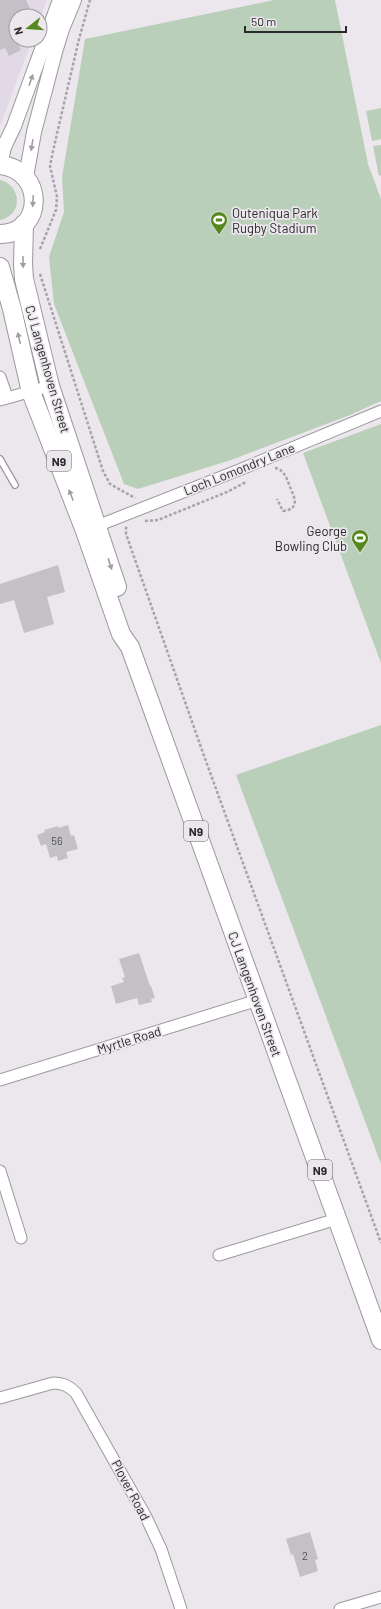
<svg xmlns="http://www.w3.org/2000/svg" width="381" height="1609" viewBox="0 0 381 1609" font-family="Barlow,sans-serif">
<style>
.built{fill:#e1d9e6}
.green{fill:#b9cfb9}
.building{fill:#c3c0c6}
.lines{fill:none;stroke-linecap:round;stroke-linejoin:round}
.service-casing{stroke:#9b989d;stroke-width:8}
.minor-casing{stroke:#9b989d;stroke-width:13}
.tertiary-casing{stroke:#9b989d;stroke-width:16}
.trunk-casing{stroke:#9b989d;stroke-width:20}
.path{stroke:#a7a4a9;stroke-width:2.5;stroke-dasharray:3 2;stroke-linecap:butt}
.service{stroke:#fff;stroke-width:5.5}
.minor{stroke:#fff;stroke-width:11}
.tertiary{stroke:#fff;stroke-width:14}
.trunk{stroke:#fff;stroke-width:18}
.oneway{fill:#9f9fa0}
.labels{text-anchor:middle;dominant-baseline:central;stroke-width:3.5;stroke-linejoin:round;paint-order:stroke}
.number-label{font-size:11px;fill:#504f52}
.shield{fill:#ebe7ed;stroke:#646265;stroke-width:1}
.shield-label{font-size:12px;font-weight:bold;fill:#2a292b}
.poi-label{font-size:13px;fill:#2a292b;stroke:#ebe7ed;text-anchor:start}
.street-label{font-size:13px;fill:#2a292b;stroke:#ebe7ed}
</style>
<rect width="100%" height="100%" fill="#ebe7ed"/>
<polygon class="built" points="0,0 47,0 40,18 40,16 16,16 16,40 32,40 0,126"/>
<g class="green">
<polygon points="274,0 335,0 368,164 381,199 381,401 350,415 231,460 138,489 124,484 54,304 49,257 64,212 62,177 85,39"/>
<polygon points="381,108 381,139 372,141 366,111"/>
<polygon points="381,145 381,175 379,176 373,146"/>
<path d="M0,180C22,185 23,216 0,220Z"/>
<polygon points="381,424 381,663 303,453"/>
<polygon points="381,725 381,1164 236,775"/>
</g>
<g class="building">
<polygon points="0,0 26,0 30,9 16,16 16,40 21,50 9,56 5,48 0,50"/>
<polygon points="58,565 65,592 47,597 54,624 24,633 14,600 0,604 0,584"/>
<polygon points="68,825 71,836 74,835 78,849 66,852 68,858 58,861 57,856 50,858 46,844 41,846 37,835 45,832 44,830 58,826 58,828"/>
<polygon points="139,953 150,986 151,986 155,998 151,999 152,1002 139,1005 137,998 116,1004 111,986 124,982 122,978 125,977 119,959"/>
<polygon points="310,1532 318,1559 315,1560 318,1571 300,1577 293,1554 291,1555 286,1539"/>
</g>
<g class="lines">
<g class="service-casing">
<polyline id="service" points="0,459 15,485"/>
</g>
<g class="minor-casing">
<g id="minor">
<polyline points="0,377 7,397"/>
<polyline points="0,400 50,386"/>
<polyline points="92,528 239,470 381,411"/>
<polyline points="0,1080 258,1000"/>
<polyline points="0,1171 21,1238"/>
<polyline points="219,1255 337,1219"/>
<path d="M0,1398L53,1383C63,1383 69,1386 76,1393L146,1517L161,1549L181,1609"/>
<polyline points="340,1609 381,1597"/>
</g>
</g>
<g class="tertiary-casing">
<g id="tertiary">
<polyline points="0,165 4,147 14,126 60,0"/>
<polyline points="26,177 34,132 55,52 62,29 74,0"/>
</g>
</g>
<g class="trunk-casing">
<g id="trunk">
<path d="M0,165C46,170 44,234 0,234"/>
<polyline points="24,224 23,264 24,279 50,386 117,587"/>
<polyline points="0,267 12,309 31,392 85,531 121,634 130,647 381,1340"/>
</g>
</g>
<g class="path">
<polyline points="40,249 56,210 57,197 50,166 53,151 79,39 90,0"/>
<polyline points="40,274 103,471 110,484 135,498"/>
<path d="M275,468C284,469 287,479 290,487C295,498 300,509 283,511L277,499"/>
<polyline points="145,521 158,520 227,492 246,482"/>
<polyline points="127,527 126,528 126,534 203,753 381,1243"/>
</g>
<use href="#service" class="service"/>
<use href="#minor" class="minor"/>
<use href="#tertiary" class="tertiary"/>
<use href="#trunk" class="trunk"/>
</g>
<defs><path id="oneway-solid" d="M-6-.8H1V-3.2L6.5 0L1 3.2V.8H-6Z"/></defs>
<g class="oneway">
<use href="#oneway-solid" transform="translate(31 80) rotate(-71)"/>
<use href="#oneway-solid" transform="translate(32 145) rotate(100)"/>
<use href="#oneway-solid" transform="translate(33 201) rotate(93)"/>
<use href="#oneway-solid" transform="translate(23 262) rotate(89)"/>
<use href="#oneway-solid" transform="translate(19 338) rotate(-103)"/>
<use href="#oneway-solid" transform="translate(71 495) rotate(-111)"/>
<use href="#oneway-solid" transform="translate(110 564) rotate(72)"/>
</g>
<defs>
<g id="stadium-pin" transform="scale(0.9)"><path d="M0 17L-7.5 6A9.5 9.5 0 1 1 7.5 6Z" fill="#55881e" stroke="#ebe7ed"/><path d="M0-5a6.5 5 0 1 0 0 10a6.5 5 0 1 0 0-10ZM-3.5-1.8h7v3.6h-7Z" fill="#fff"/></g>
</defs>
<g fill-rule="evenodd">
<use href="#stadium-pin" x="219" y="220"/>
<use href="#stadium-pin" x="360" y="538"/>
</g>
<g class="labels">
<g class="number-label">
<text x="57" y="840">56</text>
<text x="305" y="1555">2</text>
</g>
<g class="shield">
<rect x="47" y="451" width="24" height="20" rx="3"/>
<rect x="184" y="821" width="24" height="20" rx="3"/>
<rect x="308" y="1160" width="24" height="20" rx="3"/>
</g>
<g class="shield-label">
<text x="59" y="461">N9</text>
<text x="196" y="831">N9</text>
<text x="320" y="1170">N9</text>
</g>
<g class="poi-label">
<text x="232" y="213">Outeniqua Park<tspan x="232" dy="15">Rugby Stadium</tspan></text>
<text x="347" y="531" text-anchor="end">George<tspan x="347" dy="15">Bowling Club</tspan></text>
</g>
<g class="street-label">
<text transform="translate(48 369) rotate(74)">CJ Langenhoven Street</text>
<text transform="translate(239 469) rotate(-22)">Loch Lomondry Lane</text>
<text transform="translate(255 994) rotate(70)">CJ Langenhoven Street</text>
<text transform="translate(129 1040) rotate(-17)">Myrtle Road</text>
<text transform="translate(131 1490) rotate(62)">Plover Road</text>
</g>
</g>
<g transform="translate(28 28) rotate(253)"><circle r="19" fill="#ebe7ed" stroke="#9e9b9f"/>
<path d="M0-3L7 15L0 10L-7 15Z" fill="#55881e"/>
<text y="-6" font-size="11" font-weight="bold" text-anchor="middle" fill="#2a292b">N</text>
</g>
<path d="M245 26v6h101v-6" fill="none" stroke="#2a292b" stroke-width="2"/>
<text x="251" y="26" font-size="12" fill="#2a292b" stroke="#ebe7ed" stroke-width="3" paint-order="stroke">50 m</text>
</svg>
